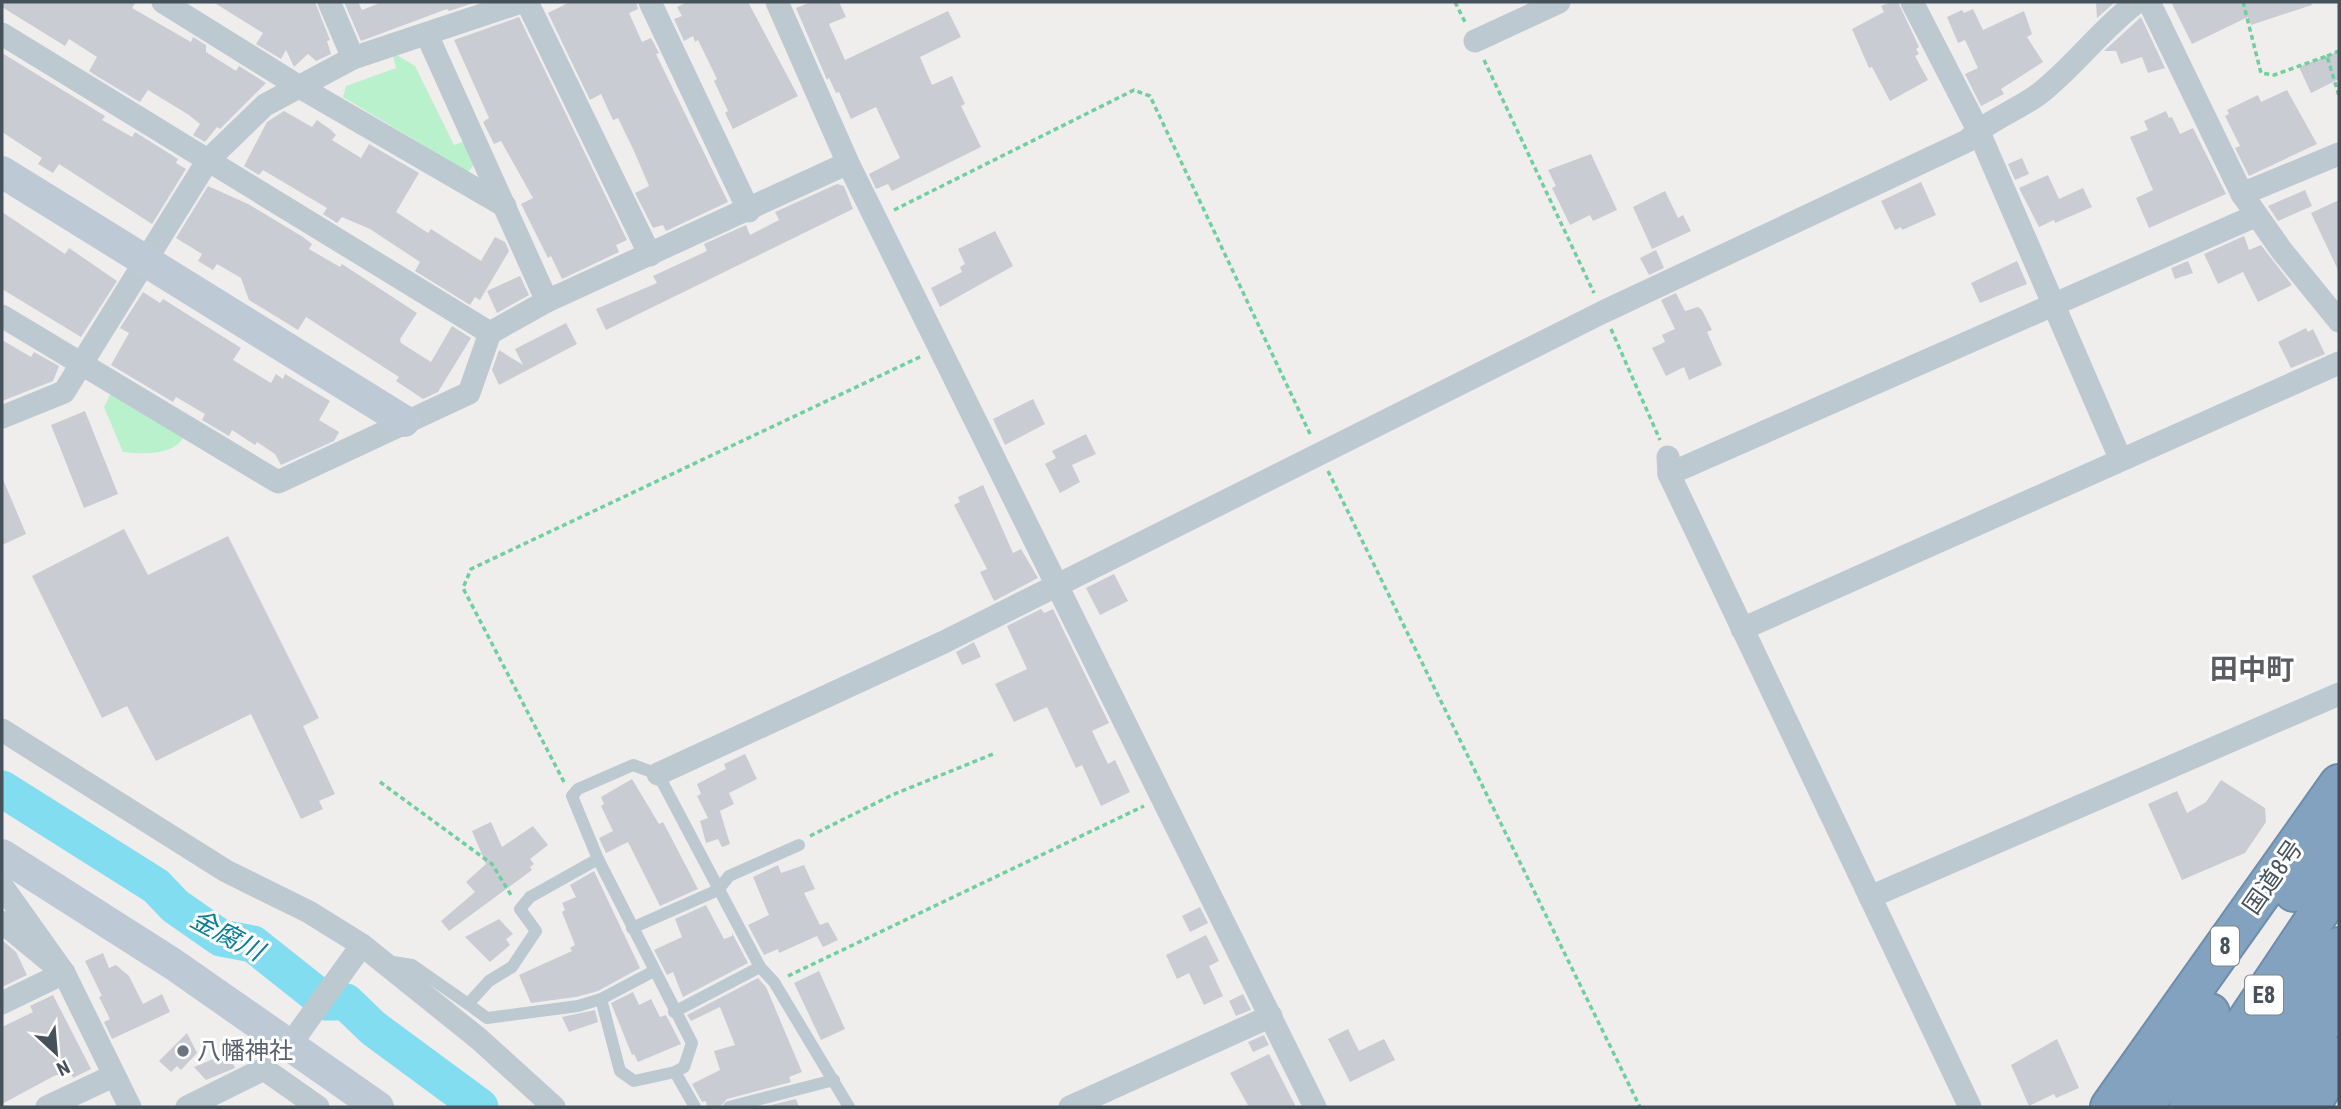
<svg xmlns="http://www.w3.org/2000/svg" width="2341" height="1109" viewBox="0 0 2341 1109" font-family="'Roboto Condensed','Noto Sans JP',sans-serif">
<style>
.green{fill:#b9f1cc}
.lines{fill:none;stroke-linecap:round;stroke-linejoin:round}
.river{stroke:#83ddf0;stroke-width:37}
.building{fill:#caccd3}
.highway-casing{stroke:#6d8dab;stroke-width:42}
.path{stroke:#6fd09d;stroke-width:3.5;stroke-dasharray:5 3.5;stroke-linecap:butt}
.lane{stroke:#bdc9d1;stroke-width:12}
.street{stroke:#bdc9d1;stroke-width:23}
.secondary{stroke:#bdcad6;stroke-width:32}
.highway{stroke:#82a2bf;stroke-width:38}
.worship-dot{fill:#6b7280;stroke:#fff;stroke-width:2.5}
.labels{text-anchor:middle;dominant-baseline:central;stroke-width:6;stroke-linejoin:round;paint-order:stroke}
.shield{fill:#fff;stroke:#7d868d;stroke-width:2}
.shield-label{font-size:23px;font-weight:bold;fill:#45525c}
.street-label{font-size:24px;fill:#45525c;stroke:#fff}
.worship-label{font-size:24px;fill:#5b616d;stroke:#fff;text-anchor:start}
.water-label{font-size:26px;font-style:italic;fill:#077e96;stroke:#fff}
.quarter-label{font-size:28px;font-weight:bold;fill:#5a5e63;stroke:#fff}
</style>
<rect width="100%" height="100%" fill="#f0eded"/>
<g class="green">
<polygon points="392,52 415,66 454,145 466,141 473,166 468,172 343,97 346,86 396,68"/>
<path d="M111,393L183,438C172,456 141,454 123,452L104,407Z"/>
</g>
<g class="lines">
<polyline class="river" points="2,789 156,886 175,906 221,938 253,944 326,1002 346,1002 373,1028 480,1107"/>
</g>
<g class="building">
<polygon points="2,2 136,2 132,8 191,42 193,37 206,45 206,52 236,71 239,66 266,83 220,129 217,127 205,142 193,135 200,124 189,115 148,90 140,102 95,75 89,71 97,57 69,39 65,46 2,7"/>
<polygon points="213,2 315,2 330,40 327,41 331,54 316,61 308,54 294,67 286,50 281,59 256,44 263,33"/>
<polygon points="344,2 358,2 362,10 382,2 477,2 449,11 447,9 361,41"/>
<polygon points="570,2 636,2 638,9 629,13 642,42 651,38 659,53 656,54 728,202 666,231 663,225 653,228 635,193 649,186 634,151 618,118 613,120 601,94 590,100 548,13"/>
<polygon points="687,2 748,2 798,96 733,129 725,113 728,111 714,81 717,79 698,40 695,42 693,36 684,41 674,19 682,16 677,7"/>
<polygon points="811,2 839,2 846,17 829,24 845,60 948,11 961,37 920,57 932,85 952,76 965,104 961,106 981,147 892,191 888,184 876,189 869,174 900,158 876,107 851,119 839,92 836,93 829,78 827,80 796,8"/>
<polygon points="1891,2 1898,2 1919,47 1916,49 1919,54 1915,56 1928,80 1890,101 1872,67 1869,68 1852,29 1884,12 1881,6"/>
<polygon points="2096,2 2115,2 2097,18"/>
<polygon points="2171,2 2311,2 2312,5 2251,25 2248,17 2192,44"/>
<polygon points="1973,9 1983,30 2024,11 2032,34 2027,37 2043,62 2001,89 2004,94 1981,106 1965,74 1978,68 1965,40 1958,43 1947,17 1962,10 1964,13"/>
<polygon points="519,17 627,240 616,245 619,252 562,279 551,256 548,258 521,204 533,198 501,141 494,144 483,122 489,118 454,40"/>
<polygon points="2141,17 2165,68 2148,73 2142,57 2121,64 2116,51 2104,51"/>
<polygon points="2339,51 2339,79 2311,93 2299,67"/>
<polygon points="2,53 105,116 102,120 132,137 135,132 178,159 176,163 186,169 152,224 59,164 53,173 38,164 42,158 2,132"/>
<polygon points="2287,90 2317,144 2249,176 2235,148 2240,146 2225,116 2229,114 2227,110 2258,95 2261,102"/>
<polygon points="284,111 312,127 317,120 331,130 336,135 332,140 361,158 369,144 419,173 396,212 428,233 431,229 481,261 495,237 505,242 509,251 480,300 475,297 470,305 415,271 420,262 370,229 342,217 337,223 323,214 327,208 263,170 259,175 244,166 267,122"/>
<polygon points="2166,111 2169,118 2172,117 2180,134 2193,128 2226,194 2149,228 2136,198 2153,190 2130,137 2148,130 2144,121"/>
<polygon points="1591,154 1617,210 1593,221 1590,215 1570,225 1552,188 1556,186 1548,170"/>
<polygon points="2022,158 2029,174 2015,180 2008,164"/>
<polygon points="2048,175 2059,199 2083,188 2092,207 2055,223 2054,220 2039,227 2019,188"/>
<polygon points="1921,182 1936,215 1902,230 1901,227 1895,230 1881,201"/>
<polygon points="837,184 844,186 853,209 606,330 596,309 657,283 653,276 707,251 704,244 746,225 750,235 779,220 775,212"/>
<polygon points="208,186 248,204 303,237 312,244 309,249 340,267 342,264 417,313 400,339 401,343 431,362 452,326 471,338 438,392 423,399 396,381 399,377 306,317 298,330 249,300 241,278 217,264 213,270 198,261 202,254 176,238"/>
<polygon points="2305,190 2312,206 2278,221 2268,206"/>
<polygon points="1665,191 1678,218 1683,215 1691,231 1652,249 1633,207"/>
<polygon points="2339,200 2339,272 2311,213"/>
<polygon points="2,212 65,254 69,248 117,281 81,337 2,289"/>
<polygon points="995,231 1013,266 940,307 931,288 962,272 960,267 965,264 958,249"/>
<polygon points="2244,236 2249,250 2261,245 2292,285 2258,302 2243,272 2218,284 2204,254"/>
<polygon points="1656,250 1664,268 1649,275 1640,258"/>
<polygon points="2017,261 2027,284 1980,303 1971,283"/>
<polygon points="2188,261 2193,273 2175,279 2171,268"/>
<polygon points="520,276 529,295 497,313 487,291"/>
<polygon points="143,292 160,303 163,299 241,348 233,360 271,383 276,374 283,379 285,374 330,401 319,420 339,432 334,441 281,465 275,454 257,442 255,445 232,430 229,436 202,420 205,414 176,397 173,402 111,365 129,333 120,328"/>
<polygon points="1676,293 1685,311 1698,307 1702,310 1712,330 1707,332 1722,365 1689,380 1684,367 1666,376 1652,348 1665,342 1662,335 1675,329 1661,300"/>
<polygon points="566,323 577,344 499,385 492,370 499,350 523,365 515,349"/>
<polygon points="2306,328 2308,332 2313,329 2325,354 2291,368 2278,342"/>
<polygon points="2,340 31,357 34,352 59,366 53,381 2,401"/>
<polygon points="1033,399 1045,424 1005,445 993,419"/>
<polygon points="85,411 118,494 84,508 51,425"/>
<polygon points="1086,434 1096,454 1072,465 1080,482 1060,493 1045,464 1056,458 1052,451"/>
<polygon points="2,477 26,534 2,545"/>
<polygon points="983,485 1013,553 1021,549 1038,578 994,601 980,572 987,569 954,505 960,502 958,497"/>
<polygon points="124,529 148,575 228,536 319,718 303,726 335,794 319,801 323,809 301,819 251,714 156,761 127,706 102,718 32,576"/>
<polygon points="1114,574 1128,601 1100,615 1086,588"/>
<polygon points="1041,609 1044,613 1053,609 1109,723 1092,731 1108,764 1115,760 1130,792 1101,806 1082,765 1076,768 1047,707 1014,722 995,684 1027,669 1007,626"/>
<polygon points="974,642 981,657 962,665 956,652"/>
<polygon points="745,754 757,779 729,793 734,804 720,811 730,844 722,847 718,839 706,843 700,821 708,818 697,796 701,794 697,784 726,769 724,764"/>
<polygon points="632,779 659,824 663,822 698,889 660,906 628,842 606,853 599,838 613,831 601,806 604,804 601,797"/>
<polygon points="2221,780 2265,808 2266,822 2245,853 2182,880 2148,804 2177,791 2187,813 2206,802"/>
<polygon points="491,822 502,847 533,826 548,845 530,859 534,864 530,867 532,870 449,931 441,921 475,892 466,882 486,864 472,831"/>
<polygon points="778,865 781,873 804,865 815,889 804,893 820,925 828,922 838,940 823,947 817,936 779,953 778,949 764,955 748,925 769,915 753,877"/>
<polygon points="594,871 640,968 598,991 576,997 531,1003 519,975 572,951 570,948 575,945 562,912 565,910 562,903 576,897 570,885"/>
<polygon points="706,905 724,939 732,936 732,933 748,963 683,997 673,972 667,975 654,950 682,937 675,919"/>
<polygon points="1200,907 1208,923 1190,932 1182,916"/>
<polygon points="499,919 513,934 506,939 510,945 490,962 465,937"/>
<polygon points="1206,935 1219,961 1209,966 1223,996 1204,1005 1189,973 1177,979 1166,955"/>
<polygon points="2,940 16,952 27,975 2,987"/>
<polygon points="103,953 109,968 116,965 129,976 143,1004 162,994 170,1012 112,1039 104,1022 110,1019 99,997 102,996 85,961"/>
<polygon points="819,971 845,1029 821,1040 794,983"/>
<polygon points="758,978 766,987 802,1072 789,1077 791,1082 727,1099 720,1107 707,1107 706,1101 702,1102 692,1084 720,1070 714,1051 735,1045 720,1007 691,1021 687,1015"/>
<polygon points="633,992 639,1005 651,999 660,1017 666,1015 681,1044 638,1062 634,1054 632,1055 611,1003"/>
<polygon points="1243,994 1251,1010 1236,1016 1229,1001"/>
<polygon points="53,995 91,1069 73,1078 70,1071 54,1076 2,1104 2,1027 33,1012 30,1006"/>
<polygon points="595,1010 598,1022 569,1032 562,1017"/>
<polygon points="1348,1029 1359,1051 1384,1039 1395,1060 1350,1082 1328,1039"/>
<polygon points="187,1033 197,1053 181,1070 177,1066 171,1072 159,1061"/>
<polygon points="1264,1035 1269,1045 1253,1052 1248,1042"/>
<polygon points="2057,1039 2079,1088 2056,1098 2054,1094 2029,1106 2011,1065"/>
<polygon points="228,1053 235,1068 206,1080 194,1067"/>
<polygon points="1269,1054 1296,1107 1249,1107 1230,1073"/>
<polygon points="796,1099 799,1107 763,1107"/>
</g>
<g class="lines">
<g class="highway-casing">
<g id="highway">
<polyline points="2294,892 2339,832"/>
<polyline points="2110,1107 2339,784"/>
<polyline points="2144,1107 2210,1013"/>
<polyline points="2189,1107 2339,883"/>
<polyline points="2232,1107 2339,947"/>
<polyline points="2269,1107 2339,998"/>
<polyline points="2310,1107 2339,1057"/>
</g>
</g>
<g class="path">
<polyline points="1455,2 1465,22"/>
<polyline points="2243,2 2261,73 2274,75 2327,56 2339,96"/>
<polyline points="2327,56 2339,51"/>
<polyline points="1484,60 1594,293"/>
<polyline points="894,210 1134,90 1150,96 1311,436"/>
<polyline points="1611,329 1660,440"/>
<polyline points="1328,471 1640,1107"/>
<polyline points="380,782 492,864 511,895"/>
<polyline points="564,782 463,588 471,569 922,356"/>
<polyline points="810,836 892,795 993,754"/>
<polyline points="788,976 1144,806"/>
</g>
<g class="lane">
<polyline points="598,859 692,1043 684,1067 675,1072 695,1107"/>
<polyline points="632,928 718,890 729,876 799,845"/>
<polyline points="386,961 412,965 468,1004 489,981 512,967 536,931 520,909 530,897 598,859 572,796 578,789 633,765 658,774 760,967 774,982 849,1107"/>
<polyline points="601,999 620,1071 634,1081 675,1072"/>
<polyline points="468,1004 487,1018 578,1006 601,999 654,971"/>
<polyline points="674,1012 760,967"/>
<polyline points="729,1107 834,1080"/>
</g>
<g class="street">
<polyline points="163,2 298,86 505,206"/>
<polyline points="329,2 353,58"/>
<polyline points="527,2 650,255"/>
<polyline points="650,2 749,211"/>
<polyline points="777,2 848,163 1315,1107"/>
<polyline points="1912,2 1978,130 2120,458"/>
<polyline points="2149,2 2242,194 2282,251 2339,321"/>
<polyline points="2,34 490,333"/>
<polyline points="427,35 547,301"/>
<polyline points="1475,41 1559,2"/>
<polyline points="2242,194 2339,154"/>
<polyline points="2,316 278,482 469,393 490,333 547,301 848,163"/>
<polyline points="2,417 64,392 208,160 265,105 353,58 521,2"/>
<polyline points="1668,457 1669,474 1970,1107"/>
<polyline points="1669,474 2255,216"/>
<polyline points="1742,629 2339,363"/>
<polyline points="2,730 226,871 309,912 362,945 479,1039 554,1107"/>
<path d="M658,774L944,642L1603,312L1967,141C1988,120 2016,111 2039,94C2074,67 2101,29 2137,2"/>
<polyline points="2,886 64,973 130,1107"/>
<polyline points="1870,897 2339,694"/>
<polyline points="2,922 64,973 2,1003"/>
<polyline points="289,1046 362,945"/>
<polyline points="47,1107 113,1076"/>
<polyline points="187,1107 264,1069 318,1107"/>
<polyline points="1070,1107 1271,1016"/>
</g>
<g class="secondary">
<polyline points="2,172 404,421"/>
<polyline points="2,855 173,964 378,1107"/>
</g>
<use href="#highway" class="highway"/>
</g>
<circle class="worship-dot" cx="183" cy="1051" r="7"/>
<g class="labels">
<g class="shield">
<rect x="2211" y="926.5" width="28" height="39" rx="5"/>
<rect x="2245" y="975.5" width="38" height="39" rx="5"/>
</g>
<g class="shield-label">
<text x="2225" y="946">8</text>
<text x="2264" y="995">E8</text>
</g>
<g class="street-label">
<text transform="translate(2273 877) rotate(-55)">国道8号</text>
</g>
<g class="worship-label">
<text x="197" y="1051">八幡神社</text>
</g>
<g class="water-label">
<text transform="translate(227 935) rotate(28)">金腐川</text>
</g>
<g class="quarter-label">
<text x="2252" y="669">田中町</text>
</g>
</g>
<rect width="2341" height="1109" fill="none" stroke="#45525c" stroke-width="7"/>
<g transform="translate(56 1053) rotate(154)" stroke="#ffffff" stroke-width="5" paint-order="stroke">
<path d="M0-5L12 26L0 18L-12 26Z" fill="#45525c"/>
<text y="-10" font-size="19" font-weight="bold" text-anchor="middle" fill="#45525c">N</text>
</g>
</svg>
